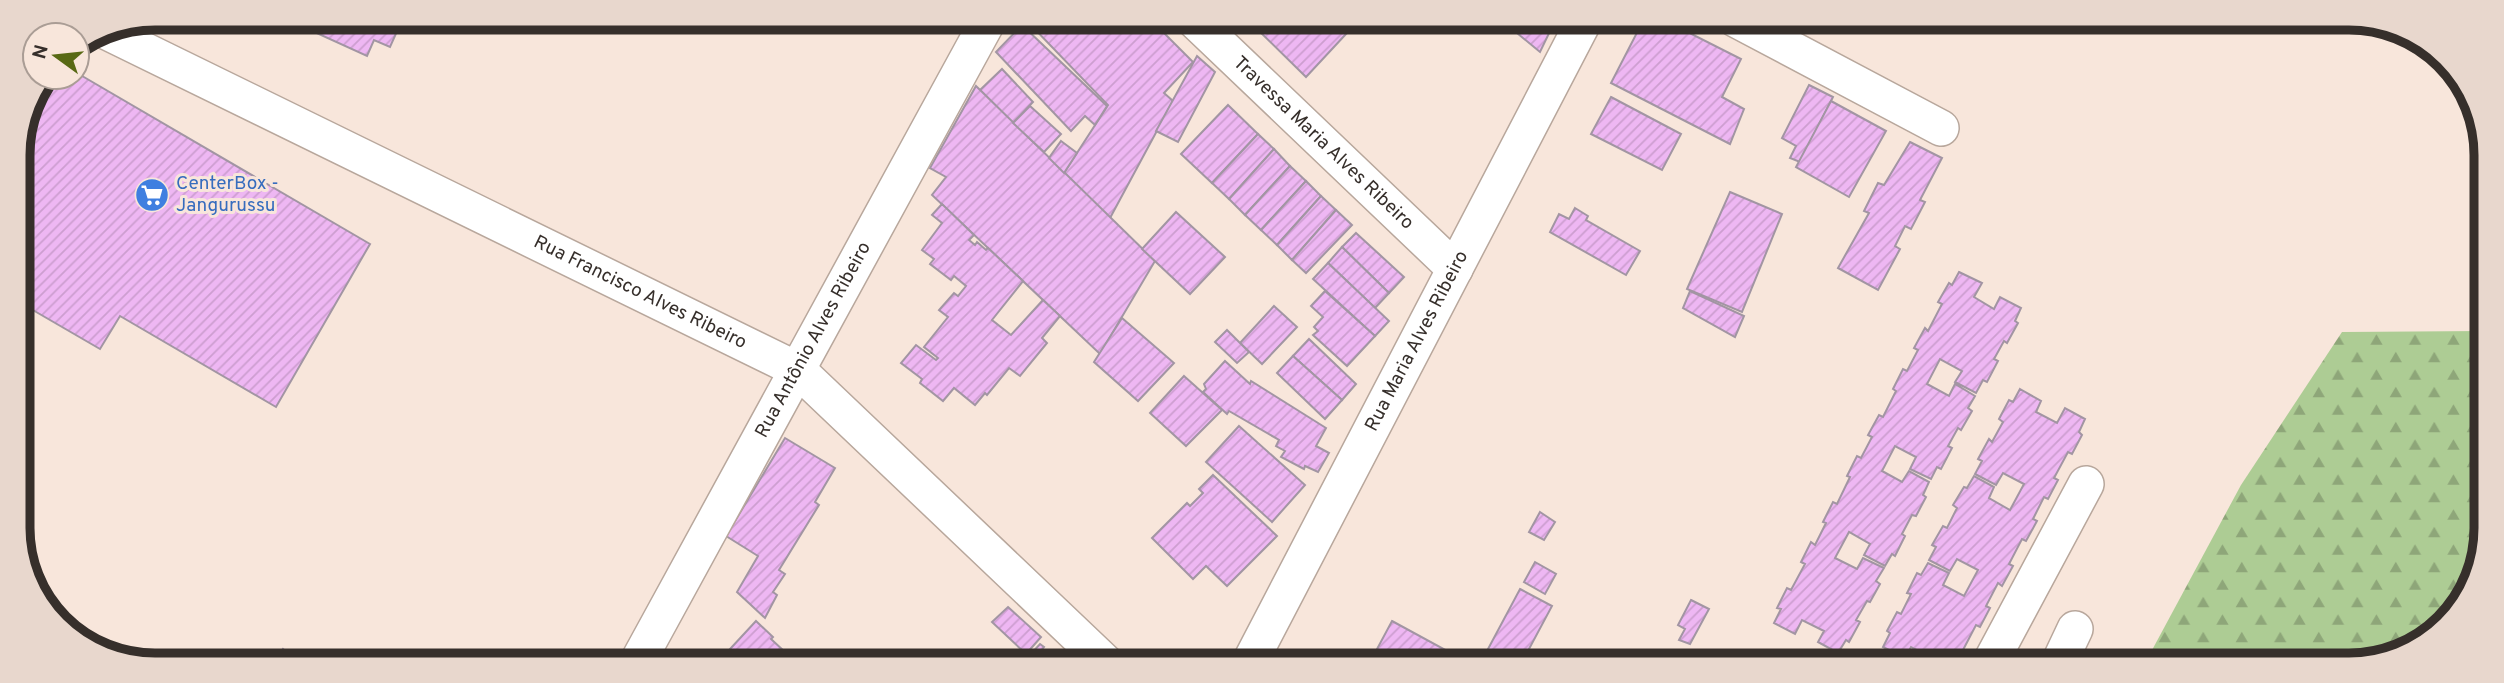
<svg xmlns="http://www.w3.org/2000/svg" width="2504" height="683" viewBox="0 0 2504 683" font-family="Overpass,sans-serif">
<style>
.forest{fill:url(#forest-firs)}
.building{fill:url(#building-hatch);stroke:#a295a3;stroke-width:2}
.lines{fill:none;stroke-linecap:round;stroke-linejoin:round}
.street-casing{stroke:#b8a79c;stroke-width:38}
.street{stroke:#fff;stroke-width:35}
.labels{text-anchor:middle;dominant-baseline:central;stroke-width:6;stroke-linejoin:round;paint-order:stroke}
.street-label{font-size:19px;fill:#362f2b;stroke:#f8e6db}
.shop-label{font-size:19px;fill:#366cbe;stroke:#f8e6db;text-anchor:start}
.rim{fill:none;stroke:#362f2b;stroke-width:9}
</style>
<defs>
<pattern id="forest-firs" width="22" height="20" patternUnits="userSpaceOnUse" patternTransform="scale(1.75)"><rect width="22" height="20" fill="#adcc94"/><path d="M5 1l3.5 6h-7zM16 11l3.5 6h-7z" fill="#8ea679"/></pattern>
<pattern id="building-hatch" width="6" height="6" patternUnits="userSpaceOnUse" patternTransform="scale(1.75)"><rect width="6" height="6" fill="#eeb7f3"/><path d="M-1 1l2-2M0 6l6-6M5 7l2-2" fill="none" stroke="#cd9ed0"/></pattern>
</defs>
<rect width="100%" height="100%" fill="#f8e6db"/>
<polygon class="forest" points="2484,331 2484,556 2440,632 2358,665 2144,665 2241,485 2342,332"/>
<g class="building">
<polygon points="302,18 403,18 390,47 374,40 367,56 299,25"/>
<polygon points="1025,19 1150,19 1193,62 1164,93 1173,101 1110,218 1064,173 1108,105"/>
<polygon points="1265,19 1359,19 1359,20 1306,77 1256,28"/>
<polygon points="1500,19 1546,19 1553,25 1540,52"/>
<polygon points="1644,19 1662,19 1741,59 1722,97 1744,109 1730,144 1611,83"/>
<polygon points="1022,25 1107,106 1095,125 1085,116 1071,131 996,52"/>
<polygon points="1197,56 1215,72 1178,142 1156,131"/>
<polygon points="1002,69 1033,102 1013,123 980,90"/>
<polygon points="77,73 370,244 276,407 120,316 100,349 19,302 18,146 28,102 45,77 77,77"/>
<polygon points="1809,85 1833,97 1800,162 1790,158 1796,146 1782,138"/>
<polygon points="976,86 1155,261 1100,354 932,195 946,177 930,168"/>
<polygon points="1611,97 1681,134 1662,170 1591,134"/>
<polygon points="1831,101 1886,131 1849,197 1796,167"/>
<polygon points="1228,105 1258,134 1212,183 1181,154"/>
<polygon points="1030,106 1061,134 1044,152 1013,123"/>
<polygon points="1258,134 1274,149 1229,199 1212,183"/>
<polygon points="1061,141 1077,153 1064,173 1049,158"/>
<polygon points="1910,142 1942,158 1920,200 1925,202 1911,229 1905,226 1895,246 1900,249 1878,290 1838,268 1869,213 1864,211 1878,183 1884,185"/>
<polygon points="1274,149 1290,166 1245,215 1229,199"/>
<polygon points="1290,166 1306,181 1261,230 1245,215"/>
<polygon points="1306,181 1321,196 1277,245 1261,230"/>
<polygon points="1730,192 1782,214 1742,312 1687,289"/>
<polygon points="1321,196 1336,210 1292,260 1277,245"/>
<polygon points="942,204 974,235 969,240 975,245 977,242 986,250 988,248 1023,281 992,320 1011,335 1043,300 1060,316 1042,338 1047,343 1020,376 1009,368 987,395 985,393 975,405 954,388 943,401 920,383 922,379 901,363 916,345 936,360 938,358 924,347 948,317 939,310 954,293 958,296 966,286 954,276 951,280 930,264 934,259 922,250 942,223 932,215"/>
<polygon points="1575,208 1588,216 1586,220 1640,251 1626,275 1550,232 1559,214 1569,219"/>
<polygon points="1336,210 1352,225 1306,273 1292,260"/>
<polygon points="1176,212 1225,257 1190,294 1142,249"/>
<polygon points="1356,233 1404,277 1389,293 1342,247"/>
<polygon points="1342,247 1389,293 1375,308 1328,263"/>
<polygon points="1328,263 1389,321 1375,336 1313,279"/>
<polygon points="1959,272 1982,283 1974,297 1994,309 2000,297 2021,308 2015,321 2018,323 2007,343 2004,341 1994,359 1998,361 1987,382 1983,380 1976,393 1955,382 1962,371 1940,359 1927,384 1949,396 1955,384 1975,396 1968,408 1972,411 1961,430 1958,428 1948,446 1952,448 1941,469 1937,467 1931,479 1910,469 1916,457 1895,446 1882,471 1902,482 1909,471 1929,482 1923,495 1926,497 1916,516 1912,515 1902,534 1905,536 1895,556 1892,554 1885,566 1864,555 1870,544 1849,532 1835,558 1857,569 1863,558 1884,568 1876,581 1880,584 1870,602 1867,601 1856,620 1860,622 1849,642 1846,640 1838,653 1818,642 1824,631 1802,620 1795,634 1774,623 1781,609 1777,608 1787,588 1791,590 1805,564 1801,562 1811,542 1815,545 1826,523 1823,522 1833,502 1837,504 1850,477 1847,476 1857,456 1861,458 1872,437 1868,435 1879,415 1883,417 1896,391 1893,389 1903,369 1907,371 1918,350 1914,348 1925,328 1928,331 1942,304 1938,302 1949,283 1952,285"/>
<polygon points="1325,291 1375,336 1347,366 1313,335 1318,331 1314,327 1323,317 1311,306"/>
<polygon points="1690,291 1744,316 1735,337 1683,308"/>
<polygon points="1274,306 1297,327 1262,364 1240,343"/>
<polygon points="1122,318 1174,363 1138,401 1094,362"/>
<polygon points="1227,330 1249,352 1237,363 1215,342"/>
<polygon points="1309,339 1356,384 1342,400 1293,356"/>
<polygon points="1293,356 1342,400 1325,419 1277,373"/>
<polygon points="1225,361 1250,384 1251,381 1326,428 1316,446 1329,453 1318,472 1305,466 1304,469 1281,457 1285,451 1276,446 1279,440 1229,411 1227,414 1203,392 1206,389 1204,384"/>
<polygon points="1184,376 1222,410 1186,446 1150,413"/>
<polygon points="2020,389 2041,401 2036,412 2057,423 2065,408 2085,419 2079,432 2082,435 2072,454 2068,452 2054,478 2058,480 2048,499 2044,497 2033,519 2037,521 2026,541 2022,539 2009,564 2013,566 2002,586 1998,583 1986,606 1990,608 1980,627 1976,625 1963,650 1967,653 1960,665 1928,665 1932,658 1911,647 1905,658 1883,647 1890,633 1887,631 1897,612 1901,614 1911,594 1907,593 1917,573 1921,575 1928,563 1949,573 1943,585 1964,596 1978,570 1957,559 1950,571 1929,560 1936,547 1932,545 1943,526 1947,528 1957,508 1953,505 1964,487 1967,488 1974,476 1994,487 1989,498 2010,510 2024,484 2003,473 1996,485 1975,474 1982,461 1978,459 1989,439 1992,442 2003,422 1999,419 2009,400 2013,402"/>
<polygon points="1239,426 1305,485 1272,522 1206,462"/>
<polygon points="785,438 835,468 815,502 819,505 779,570 785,574 773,592 777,595 765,618 737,592 758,556 726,536"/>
<polygon points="1213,475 1277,536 1227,586 1206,566 1193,579 1152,538 1187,503 1190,506 1203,493 1199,489"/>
<polygon points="1540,512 1555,522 1544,540 1529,532"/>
<polygon points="1535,562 1556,574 1545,594 1524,582"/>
<polygon points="1520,589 1552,606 1521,664 1480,664"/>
<polygon points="1691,600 1709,609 1690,644 1679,640 1685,629 1678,625"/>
<polygon points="1008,607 1041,637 1026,654 992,622"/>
<polygon points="756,621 773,637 771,639 786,653 784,656 791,662 794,657 802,664 759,663 753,658 751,661 754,663 720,663 718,662"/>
<polygon points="1392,621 1464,660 1469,664 1369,664"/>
<polygon points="1040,644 1044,647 1038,655 1045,661 1043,664 1037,664 1028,657"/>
<polygon points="283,649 301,663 272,663"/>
<polygon points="1790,652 1806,661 1807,659 1818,665 1784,665 1780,657 1782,654"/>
</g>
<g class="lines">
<g class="street-casing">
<g id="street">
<path id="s1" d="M1193,19L1455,269"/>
<polyline points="1735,19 1941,128"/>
<path id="s2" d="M101,29L798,370L1107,664"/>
<path id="s3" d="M637,663L989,19"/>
<path id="s4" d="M1249,664L1585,19"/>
<polyline points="1989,665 2086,484"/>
<polyline points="2058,665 2075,629"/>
</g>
</g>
<use href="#street" class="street"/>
</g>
<defs>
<g id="supermarket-disc" transform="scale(1.75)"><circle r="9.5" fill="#3f7fe0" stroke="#f8e6db"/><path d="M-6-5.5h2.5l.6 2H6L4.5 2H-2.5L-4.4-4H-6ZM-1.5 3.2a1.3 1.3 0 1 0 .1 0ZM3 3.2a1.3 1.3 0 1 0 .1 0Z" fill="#fff"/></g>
</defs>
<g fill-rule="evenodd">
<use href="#supermarket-disc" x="152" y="195"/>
</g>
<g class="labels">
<g class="street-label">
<text stroke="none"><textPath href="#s1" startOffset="180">Travessa Maria Alves Ribeiro</textPath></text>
<text stroke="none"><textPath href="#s2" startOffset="600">Rua Francisco Alves Ribeiro</textPath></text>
<text stroke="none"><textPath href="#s3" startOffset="368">Rua Antônio Alves Ribeiro</textPath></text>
<text stroke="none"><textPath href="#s4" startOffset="364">Rua Maria Alves Ribeiro</textPath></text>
</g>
<g class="shop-label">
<text x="176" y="184">CenterBox -<tspan x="176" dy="22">Jangurussu</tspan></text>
</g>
</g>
<path d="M0 0H2504V683H0ZM155 30H2349A125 125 0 0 1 2474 155V528A125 125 0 0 1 2349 653H155A125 125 0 0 1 30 528V155A125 125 0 0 1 155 30Z" fill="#e8d7cd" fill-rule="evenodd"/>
<path class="rim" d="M155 30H2349A125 125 0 0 1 2474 155V528A125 125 0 0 1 2349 653H155A125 125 0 0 1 30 528V155A125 125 0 0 1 155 30Z"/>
<g transform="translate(56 56) rotate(285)"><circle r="33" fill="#f8e6db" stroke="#aa9d95" stroke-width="2"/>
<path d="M0-5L12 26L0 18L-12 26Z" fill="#586914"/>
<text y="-10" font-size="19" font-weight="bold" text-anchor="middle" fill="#362f2b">N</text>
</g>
</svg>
